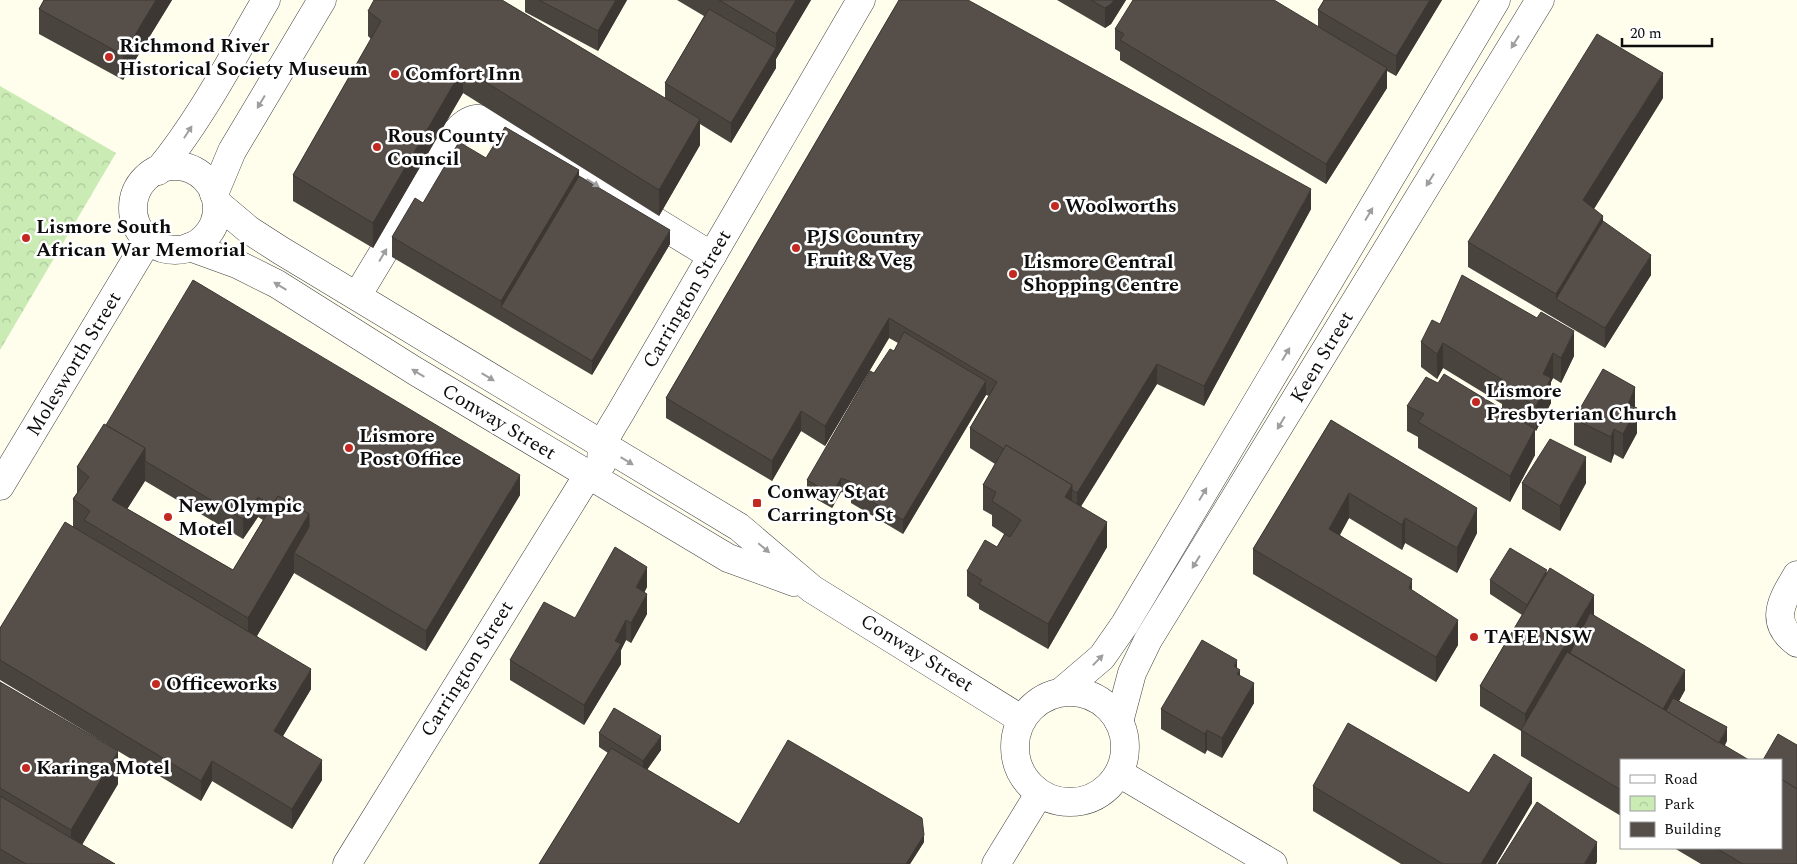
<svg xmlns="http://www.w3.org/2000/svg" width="1797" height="864" viewBox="0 0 1797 864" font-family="Spectral,serif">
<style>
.park{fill:url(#park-crowns)}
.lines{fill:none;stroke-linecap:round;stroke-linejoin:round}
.minor-casing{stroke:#404040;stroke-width:29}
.minor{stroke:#fff;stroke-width:28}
.wall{fill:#4a443f;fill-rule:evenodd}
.shaded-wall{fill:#3c3733}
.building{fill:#564f49;stroke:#3c3733}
.oneway{fill:#9e9e9e}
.poi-dot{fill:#c22920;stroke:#fff;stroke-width:2}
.labels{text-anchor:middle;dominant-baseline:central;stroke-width:5;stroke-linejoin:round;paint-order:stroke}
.poi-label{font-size:20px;font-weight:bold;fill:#0d0d0d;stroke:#fff;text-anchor:start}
.street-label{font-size:20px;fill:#0d0d0d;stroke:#fff}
</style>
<defs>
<pattern id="park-crowns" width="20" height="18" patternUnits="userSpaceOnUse" patternTransform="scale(1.25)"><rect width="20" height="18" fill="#cbebb5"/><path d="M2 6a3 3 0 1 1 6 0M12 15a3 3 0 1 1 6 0" fill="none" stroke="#adc89a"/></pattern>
</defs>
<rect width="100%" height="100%" fill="#fffdec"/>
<polygon class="park" points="0,86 116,153 0,350"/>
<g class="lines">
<g class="minor-casing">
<g id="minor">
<circle cx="175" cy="208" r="42"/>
<path d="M158,171C201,119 232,58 266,0"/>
<polyline points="214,194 232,151 322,0"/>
<polyline points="217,203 249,230 280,250 739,527 812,589 1021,719"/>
<polyline points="190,247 237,264 277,284 415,371 728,558 794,582"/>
<path d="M357,296L456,132C473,113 485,117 505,129L712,256"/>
<path d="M602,463C598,444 613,426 622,410L861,0"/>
<polyline points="0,486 148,240"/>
<path d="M1797,575C1782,600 1768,622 1797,643"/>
<circle cx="1070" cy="747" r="55"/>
<polyline points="1061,692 1102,657 1125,624 1496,0"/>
<polyline points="1119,722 1132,673 1148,640 1540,0"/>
<polyline points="1119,773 1273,864"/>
<polyline points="347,864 588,475"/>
<polyline points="996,864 1039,794"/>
</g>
</g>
<use href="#minor" class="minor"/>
</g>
<g class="wall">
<polygon points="44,0 172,0 123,80 39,34 39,9"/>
<polygon points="525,0 627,0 598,51 525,12"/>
<polygon points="677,0 811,0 776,59 776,68 731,143 700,124 700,145 659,216 463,93 373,248 293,201 293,175 371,39 368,36 368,11 665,98 665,83 704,16"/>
<polygon points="899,0 1311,209 1204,406 1157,384 1081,506 1107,547 1048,649 979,609 979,604 967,596 967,571 997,547 1004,534 992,526 992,515 983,510 983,485 995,464 970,448 970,428 989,396 986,395 903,534 851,503 851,496 841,492 832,508 807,494 807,480 874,373 894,351 898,343 889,338 825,446 801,431 772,481 666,418 666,398"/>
<polygon points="1057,0 1126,0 1111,24 1105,28"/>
<polygon points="1324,0 1442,0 1396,76 1387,71 1387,88 1326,184 1120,60 1120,52 1115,49 1115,29 1318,27 1318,10"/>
<polygon points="1663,98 1594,209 1603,221 1651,275 1605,348 1468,267 1468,242"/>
<polygon points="486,158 579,176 670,244 592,375 392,257 392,237 423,203"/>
<polygon points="1440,324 1574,356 1561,383 1553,378 1551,382 1551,403 1536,431 1535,430 1535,455 1510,502 1418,448 1418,437 1407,431 1407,406 1438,383 1502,410 1502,404 1443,368 1437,379 1421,367 1421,342"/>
<polygon points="1635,407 1637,433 1623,459 1614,454 1611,463 1574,445 1574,419"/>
<polygon points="1331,420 1477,533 1457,573 1405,543 1402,550 1349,518 1340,535 1412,590 1458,645 1436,682 1253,574 1253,549"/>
<path d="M106,425L520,495L426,651L294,573L257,636L311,689L283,736L322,780L292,829L212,781L201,801L0,680V628L73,526V499L77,493V467ZM145,481L243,539L258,517L263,520L233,570L127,509Z"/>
<polygon points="1522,483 1586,483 1560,531 1522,509"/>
<polygon points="1547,572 1594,615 1685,690 1679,701 1727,741 1621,760 1621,816 1521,756 1521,731 1480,706 1480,686 1522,615 1490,594 1490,580"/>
<polygon points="647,587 644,593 647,614 631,643 626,640 621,650 621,664 584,725 510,680 510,660 575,618"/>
<polygon points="1237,668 1240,675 1254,703 1222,758 1207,750 1205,754 1161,729 1161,709"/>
<polygon points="0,682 118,784 82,845 115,864 0,864"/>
<polygon points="599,733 661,750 647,770 739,824 924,842 910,864 539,864 608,753 599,747"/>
<polygon points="1313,786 1469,793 1532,803 1496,864 1401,864 1313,811"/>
<polygon points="1674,848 1781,848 1797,864 1701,864"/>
</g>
<g class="shaded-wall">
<polygon points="156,0 172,0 123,80 123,55"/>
<polygon points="616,0 627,0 598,51 598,31"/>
<polygon points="796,0 811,0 776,59 776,68 731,143 731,123 776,48 776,34"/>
<polygon points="1114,0 1126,0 1111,24 1105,28 1105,8"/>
<polygon points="1430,0 1442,0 1396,76 1396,56"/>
<polygon points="463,68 463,93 373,248 373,223"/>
<polygon points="1387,68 1387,88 1326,184 1326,164"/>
<polygon points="1663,73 1663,98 1583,226 1583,200"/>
<polygon points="700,119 700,145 659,216 659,190"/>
<polygon points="579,170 579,190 501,307 501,301"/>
<polygon points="1311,189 1311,209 1204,406 1204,386"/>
<polygon points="1603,216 1603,241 1556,299 1556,294"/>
<polygon points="670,230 670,244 592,375 592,361"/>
<polygon points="1651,255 1651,275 1605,348 1605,328"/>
<polygon points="889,318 889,338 825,446 825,426"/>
<polygon points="1574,331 1574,356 1561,383 1561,358"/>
<polygon points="1443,343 1443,368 1437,379 1437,354"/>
<polygon points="1553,353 1553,378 1551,382 1551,403 1536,431 1536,406 1543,374"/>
<polygon points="1157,364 1157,384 1077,513 1077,493"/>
<polygon points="986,381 986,395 903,534 903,520"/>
<polygon points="1635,387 1635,411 1637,408 1637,433 1623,459 1623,434 1628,404"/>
<polygon points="801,411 801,431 772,481 772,461"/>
<polygon points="1535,429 1535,455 1510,502 1510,476"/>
<polygon points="1614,429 1614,454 1611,463 1611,437"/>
<polygon points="145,448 145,481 112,533 112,500"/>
<polygon points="1586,457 1586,483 1560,531 1560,506"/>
<polygon points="520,475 520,495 426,651 426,631"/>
<polygon points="841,478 841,492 832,508 832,494"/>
<polygon points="1072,485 1072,510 1065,497"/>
<polygon points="1349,493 1349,518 1329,554 1329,529"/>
<polygon points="258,497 258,517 243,539 243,519"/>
<polygon points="1477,508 1477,533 1457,573 1457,548"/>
<polygon points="309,514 309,547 294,553 294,573 248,651 248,618"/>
<polygon points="1405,518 1405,543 1402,550 1402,525"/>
<polygon points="1107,522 1107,547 1048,649 1048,624"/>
<polygon points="647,567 647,587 636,607 636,587"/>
<polygon points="1412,579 1412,604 1409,588"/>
<polygon points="647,594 647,614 631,643 631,623"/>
<polygon points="1594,595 1594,615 1525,734 1525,714"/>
<polygon points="626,620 626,640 621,650 621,664 584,725 584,705 615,641"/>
<polygon points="1458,620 1458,645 1436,682 1436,657"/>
<polygon points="1237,660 1237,674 1240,670 1240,690 1234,666"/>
<polygon points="311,669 311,689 274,751 274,731"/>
<polygon points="1685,670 1685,690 1667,723 1661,713"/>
<polygon points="1254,683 1254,703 1222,758 1222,738"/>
<polygon points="1727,727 1727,741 1718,760 1715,752"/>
<polygon points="1207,730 1207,750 1205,754 1205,734"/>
<polygon points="661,736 661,750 643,775 643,761"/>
<polygon points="118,751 118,784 71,863 71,830"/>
<polygon points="322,760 322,780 292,829 292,809"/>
<polygon points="212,761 212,781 201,801 201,781"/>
<polygon points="1532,778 1532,803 1496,864 1481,864"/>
<polygon points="924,835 924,842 910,864 906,864"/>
<polygon points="1597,842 1597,862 1596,864 1584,864"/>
</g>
<g class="building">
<polygon points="44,0 156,0 123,55 39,9"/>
<polygon points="374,0 502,0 700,119 659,190 463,68 373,223 293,175 381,21 368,11"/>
<polygon points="539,0 616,0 598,31"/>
<polygon points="719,0 796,0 776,34"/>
<polygon points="899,0 968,0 1311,189 1204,386 1157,364 1077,493 1072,490 1072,485 1006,445 1004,449 970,428 997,382 889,318 825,426 801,411 772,461 666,398"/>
<polygon points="1091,0 1114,0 1111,4 1105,8"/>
<polygon points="1133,0 1274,0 1387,68 1326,164 1120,40 1124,34 1115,29"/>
<polygon points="1324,0 1430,0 1396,56 1318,10"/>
<polygon points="709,9 776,48 731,123 665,83"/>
<polygon points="1597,34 1663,73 1583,200 1603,216 1556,294 1468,242"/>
<polygon points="505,127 579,170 501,301 392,237 415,198 423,203 459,142 486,158"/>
<polygon points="579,176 670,230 592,361 501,307"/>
<polygon points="1603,221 1651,255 1605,328 1556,299"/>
<polygon points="1462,275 1537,318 1541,312 1574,331 1561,358 1553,353 1543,374 1551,378 1536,406 1502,387 1503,380 1443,343 1437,354 1421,342 1432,320 1440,324"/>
<polygon points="193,280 520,475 426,631 294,553 309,527 309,514 278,496 272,505 258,497 243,519 145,461 145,448 106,425"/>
<polygon points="904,332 986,381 903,520 851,489 854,483 841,478 832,494 807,480 870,371 874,373 890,349 894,351"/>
<polygon points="1603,369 1635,387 1628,404 1637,408 1623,434 1614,429 1611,437 1574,419"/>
<polygon points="1444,374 1535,429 1510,476 1418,422 1424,414 1407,406 1426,377 1438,383"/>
<polygon points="1331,420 1477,508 1457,548 1405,518 1402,525 1349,493 1329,529 1412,579 1409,588 1458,620 1436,657 1253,549"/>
<polygon points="104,424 145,448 112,500 233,570 278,496 309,514 248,618 84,520 90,511 73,499 89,477 77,467"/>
<polygon points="1550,439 1586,457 1560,506 1522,483"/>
<polygon points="1006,445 1072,485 1065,497 1107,522 1048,624 979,584 982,580 967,571 985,540 997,547 1005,534 1010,537 1021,520 992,501 996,492 983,485"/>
<polygon points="65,522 311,669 274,731 322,760 292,809 212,761 201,781 0,660 0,628"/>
<polygon points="615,547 647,567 636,587 647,594 631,623 626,620 615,641 621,644 584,705 510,660 544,602 575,618"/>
<polygon points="1510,548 1547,570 1527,605 1490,580"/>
<polygon points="1550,568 1594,595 1525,714 1480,686"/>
<polygon points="1590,613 1685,670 1663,709 1570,653"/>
<polygon points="1202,640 1237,660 1234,666 1240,670 1237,674 1254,683 1222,738 1207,730 1205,734 1161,709"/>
<polygon points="1567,652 1749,760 1621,760 1621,790 1521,730"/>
<polygon points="0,682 118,751 71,830 0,788"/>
<polygon points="1673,698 1727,727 1719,743 1666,711"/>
<polygon points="614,708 661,736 643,761 599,733"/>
<polygon points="1348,723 1469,793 1494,754 1532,778 1481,864 1443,864 1313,786"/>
<polygon points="1778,734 1797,745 1797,789 1781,779 1781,760 1763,760"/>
<polygon points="788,740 922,818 924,835 906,864 539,864 611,748 739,824"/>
<polygon points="1781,779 1797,789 1797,864 1743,864 1716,848 1781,848"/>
<polygon points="0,796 115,864 26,864 0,849"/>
<polygon points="1537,802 1597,842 1584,864 1498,864"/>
</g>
<defs><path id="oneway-solid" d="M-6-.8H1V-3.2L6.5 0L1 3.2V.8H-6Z" transform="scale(1.25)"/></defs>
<g class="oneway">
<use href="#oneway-solid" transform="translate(1515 42) rotate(122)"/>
<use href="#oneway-solid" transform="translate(261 102) rotate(121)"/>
<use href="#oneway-solid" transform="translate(188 132) rotate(-57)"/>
<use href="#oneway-solid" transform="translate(1430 180) rotate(122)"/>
<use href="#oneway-solid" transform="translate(593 183) rotate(32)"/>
<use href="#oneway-solid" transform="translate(1369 214) rotate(-59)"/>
<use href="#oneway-solid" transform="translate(383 255) rotate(-59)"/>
<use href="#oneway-solid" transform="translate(280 286) rotate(-149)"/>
<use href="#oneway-solid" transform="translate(1286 354) rotate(-59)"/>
<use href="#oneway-solid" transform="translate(418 373) rotate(-149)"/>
<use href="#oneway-solid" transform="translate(488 377) rotate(31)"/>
<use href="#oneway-solid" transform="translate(1281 423) rotate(121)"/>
<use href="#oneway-solid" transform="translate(627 461) rotate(31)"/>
<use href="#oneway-solid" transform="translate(1203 494) rotate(-59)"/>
<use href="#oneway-solid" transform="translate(764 548) rotate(40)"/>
<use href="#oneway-solid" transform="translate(1196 562) rotate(122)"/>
<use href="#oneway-solid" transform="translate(1098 660) rotate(-46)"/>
</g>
<g class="poi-dot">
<circle cx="109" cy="57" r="5"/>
<circle cx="395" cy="74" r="5"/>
<circle cx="377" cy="147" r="5"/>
<circle cx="1055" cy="206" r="5"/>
<circle cx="26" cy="238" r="5"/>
<circle cx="796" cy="248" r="5"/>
<circle cx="1013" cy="274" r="5"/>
<circle cx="1476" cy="402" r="5"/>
<circle cx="349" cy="448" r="5"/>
<rect x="752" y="498" width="10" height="10" rx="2.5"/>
<circle cx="168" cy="517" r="5"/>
<circle cx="1474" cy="637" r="5"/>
<circle cx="156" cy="684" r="5"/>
<circle cx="26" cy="768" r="5"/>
</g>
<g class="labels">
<g class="poi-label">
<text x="119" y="46">Richmond River<tspan x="119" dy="23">Historical Society Museum</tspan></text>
<text x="405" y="74">Comfort Inn</text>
<text x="387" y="136">Rous County<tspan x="387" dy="23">Council</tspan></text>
<text x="1065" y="206">Woolworths</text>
<text x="36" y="227">Lismore South<tspan x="36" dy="23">African War Memorial</tspan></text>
<text x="806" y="237">PJS Country<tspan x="806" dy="23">Fruit &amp; Veg</tspan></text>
<text x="1023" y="262">Lismore Central<tspan x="1023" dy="23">Shopping Centre</tspan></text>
<text x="1486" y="391">Lismore<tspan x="1486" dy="23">Presbyterian Church</tspan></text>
<text x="359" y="436">Lismore<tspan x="359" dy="23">Post Office</tspan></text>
<text x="767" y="492">Conway St at<tspan x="767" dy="23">Carrington St</tspan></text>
<text x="178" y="506">New Olympic<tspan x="178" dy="23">Motel</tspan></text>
<text x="1484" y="637">TAFE NSW</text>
<text x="166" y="684">Officeworks</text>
<text x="36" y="768">Karinga Motel</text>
</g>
<g class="street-label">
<text transform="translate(687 299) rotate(-60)">Carrington Street</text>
<text transform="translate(1322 357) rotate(-59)">Keen Street</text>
<text transform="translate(74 364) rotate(-59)">Molesworth Street</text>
<text transform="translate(499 422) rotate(31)">Conway Street</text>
<text transform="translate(917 653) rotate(32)">Conway Street</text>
<text transform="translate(467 669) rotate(-58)">Carrington Street</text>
</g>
</g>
<rect x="1620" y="759" width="162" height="90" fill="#ffffff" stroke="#9e9e9e"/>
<rect x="1630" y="775" width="25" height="8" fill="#ffffff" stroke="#9e9e9e"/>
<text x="1664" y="784" font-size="15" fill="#0d0d0d">Road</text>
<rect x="1630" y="796" width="25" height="15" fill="url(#park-crowns)" stroke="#9e9e9e"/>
<text x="1664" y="809" font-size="15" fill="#0d0d0d">Park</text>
<rect x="1630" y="822" width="25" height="15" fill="#564f49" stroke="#9e9e9e"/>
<text x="1664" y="834" font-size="15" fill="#0d0d0d">Building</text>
<path d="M1622 38v8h90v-8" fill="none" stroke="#0d0d0d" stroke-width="2.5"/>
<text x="1630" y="38" font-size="15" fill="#0d0d0d" stroke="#ffffff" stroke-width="4" paint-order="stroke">20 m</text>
</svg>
